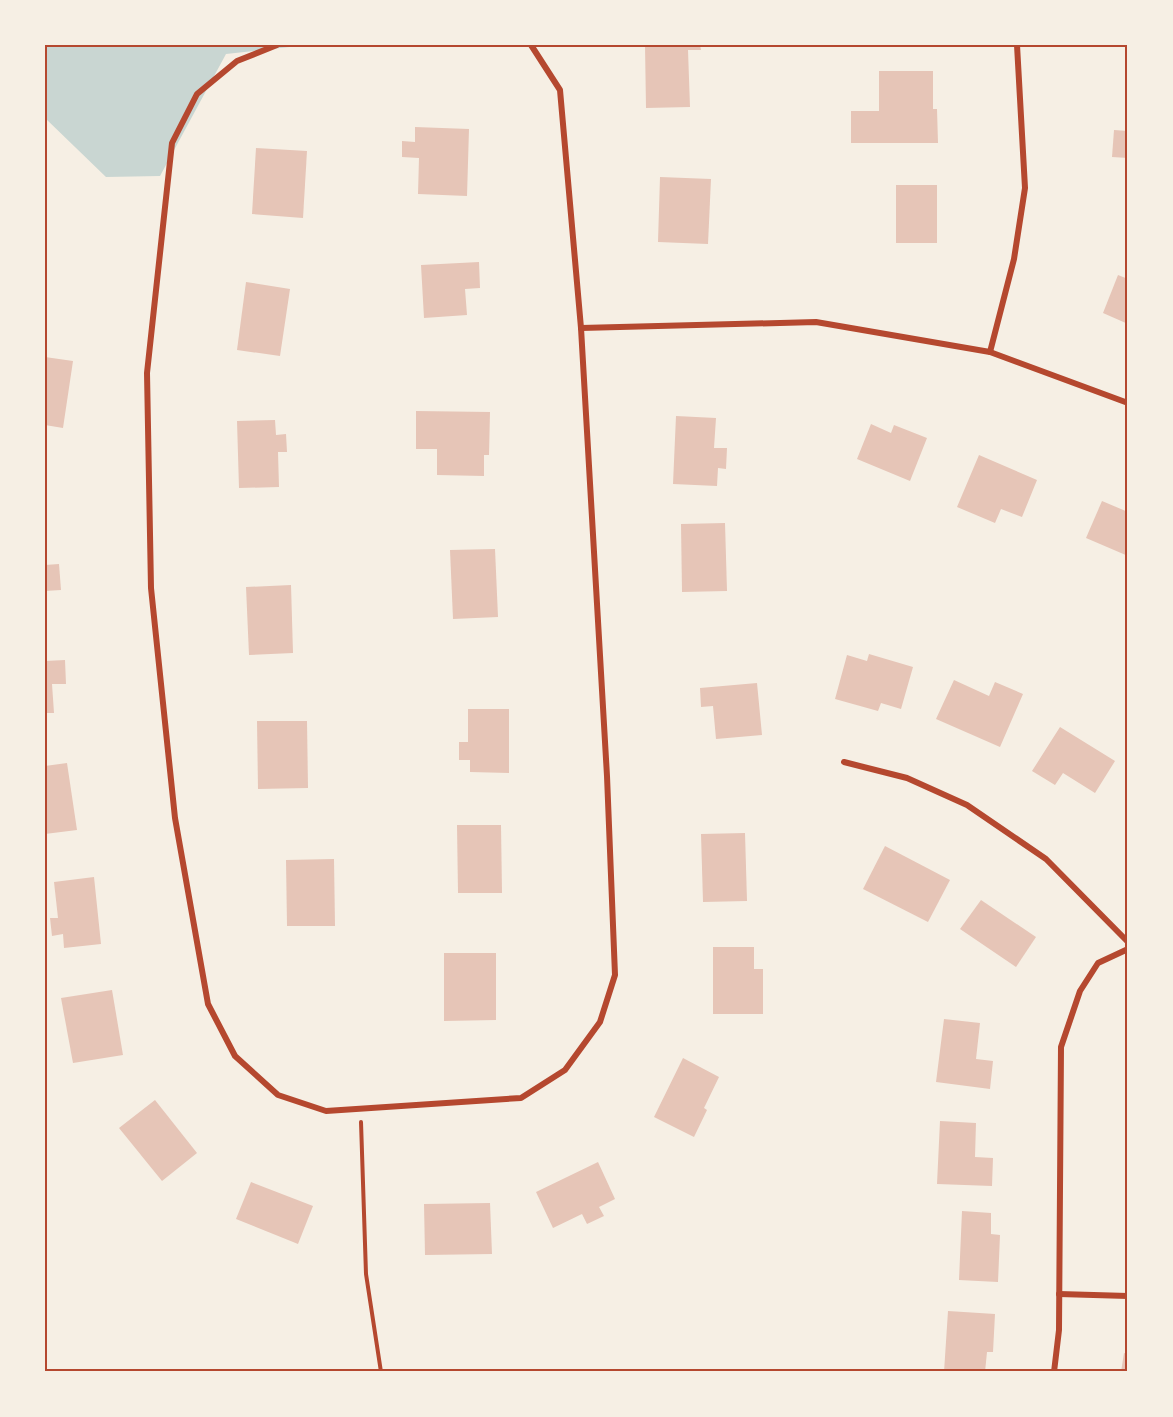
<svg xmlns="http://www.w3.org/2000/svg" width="1173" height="1417" viewBox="0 0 1173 1417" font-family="'IBM Plex Sans',sans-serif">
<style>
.water{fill:#c9d6d2}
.building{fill:#e6c5b7}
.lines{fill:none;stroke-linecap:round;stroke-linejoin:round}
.path{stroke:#b5482f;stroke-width:4}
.minor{stroke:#b5482f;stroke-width:6}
.neatline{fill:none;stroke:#b5482f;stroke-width:2}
</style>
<rect width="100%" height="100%" fill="#f6efe4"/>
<polygon class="water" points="45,45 307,45 226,54 160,176 106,177 45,118"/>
<g class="building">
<polygon points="645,45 700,45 701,50 688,50 690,107 646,108"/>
<polygon points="879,71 933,71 933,109 937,109 938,143 851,143 851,111 879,111"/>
<polygon points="415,127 469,129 467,196 418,194 419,158 402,157 402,141 415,142"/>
<polygon points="1114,130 1128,131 1128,158 1112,157"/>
<polygon points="256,148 307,151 303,218 252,214"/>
<polygon points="660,177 711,179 708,244 658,242"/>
<rect x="896" y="185" width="41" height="58"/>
<polygon points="479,262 480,288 465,289 467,315 424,318 421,265"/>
<polygon points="1118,275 1128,279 1128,324 1103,313"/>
<polygon points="246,282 290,289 280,356 237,350"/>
<polygon points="45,357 73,361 63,428 45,425"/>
<polygon points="416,411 490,412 489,455 484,455 484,476 437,475 437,449 416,449"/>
<polygon points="676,416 716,418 714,448 727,448 726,469 718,468 717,486 673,484"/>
<polygon points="275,420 276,435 286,434 287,452 278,452 279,487 239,488 237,421"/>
<polygon points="871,424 891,433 894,425 927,438 910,481 857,459"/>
<polygon points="979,455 1037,480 1022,517 1001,509 995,523 957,507"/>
<polygon points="1102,501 1128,512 1128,556 1086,538"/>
<polygon points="725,523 727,591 682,592 681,524"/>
<polygon points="495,549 498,617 453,619 450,550"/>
<polygon points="59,564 61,590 45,591 45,565"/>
<polygon points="291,585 293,653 249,655 246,587"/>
<polygon points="869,654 913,667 901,709 881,703 878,711 835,699 847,655 867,661"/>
<polygon points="65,660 66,684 52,684 54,713 45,713 45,661"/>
<polygon points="954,680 989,696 995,682 1023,694 1000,747 936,719"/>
<polygon points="757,683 762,735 716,739 713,706 701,707 700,688"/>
<polygon points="468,709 509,709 509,773 470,772 470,760 459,760 459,742 468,742"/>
<polygon points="257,721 307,721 308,788 258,789"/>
<polygon points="1060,727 1115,761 1095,793 1063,773 1055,785 1032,771"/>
<polygon points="67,763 77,830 45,834 45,766"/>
<polygon points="457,825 501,825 502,893 458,893"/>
<polygon points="745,833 747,901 703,902 701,834"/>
<polygon points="885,846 950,880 928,922 863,889"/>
<polygon points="334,859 335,926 287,926 286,860"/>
<polygon points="94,877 101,944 64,948 63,934 52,936 50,918 58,918 54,882"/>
<polygon points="981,900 1036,937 1016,967 960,929"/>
<polygon points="713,947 754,947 754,969 763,969 763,1014 713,1014"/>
<polygon points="444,953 496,953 496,1020 444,1021"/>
<polygon points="112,990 123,1055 73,1063 61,998"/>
<polygon points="944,1019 980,1023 976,1059 993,1061 990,1089 936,1082"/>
<polygon points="683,1058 719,1077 704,1108 707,1110 694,1137 654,1117"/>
<polygon points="155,1100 197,1153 162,1181 119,1128"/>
<polygon points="940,1121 976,1123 975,1157 993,1158 992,1186 937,1184"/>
<polygon points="598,1162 615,1199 599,1207 604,1216 587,1224 582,1214 553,1228 536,1192"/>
<polygon points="251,1182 313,1206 298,1244 236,1219"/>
<polygon points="490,1203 492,1254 425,1255 424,1204"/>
<polygon points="962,1211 991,1213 991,1234 1000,1235 998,1282 959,1280"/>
<polygon points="948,1311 995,1314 993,1352 987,1352 985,1372 944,1372"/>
<polygon points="1124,1353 1128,1354 1128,1372 1121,1372"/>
</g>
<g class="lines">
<polyline class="path" points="361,1122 366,1274 381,1372"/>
<g class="minor">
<polyline points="277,45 237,61 197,94 172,143 147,373 151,588 175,818 208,1004 235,1056 278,1095 326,1111 521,1098 565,1070 600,1022 615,975 607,776 581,328 560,90 531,45"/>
<polyline points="581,328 816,322 990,352 1128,403"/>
<polyline points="990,352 1014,259 1025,188 1017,45"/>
<polyline points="844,762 907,778 967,805 1046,859 1128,942"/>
<polyline points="1059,1294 1128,1296"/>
<polyline points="1054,1372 1059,1330 1061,1047 1080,991 1098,963 1128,949"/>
</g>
</g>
<rect width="1173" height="1417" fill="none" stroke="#f6efe4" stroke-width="93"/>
<rect x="46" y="46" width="1080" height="1324" class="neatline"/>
</svg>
